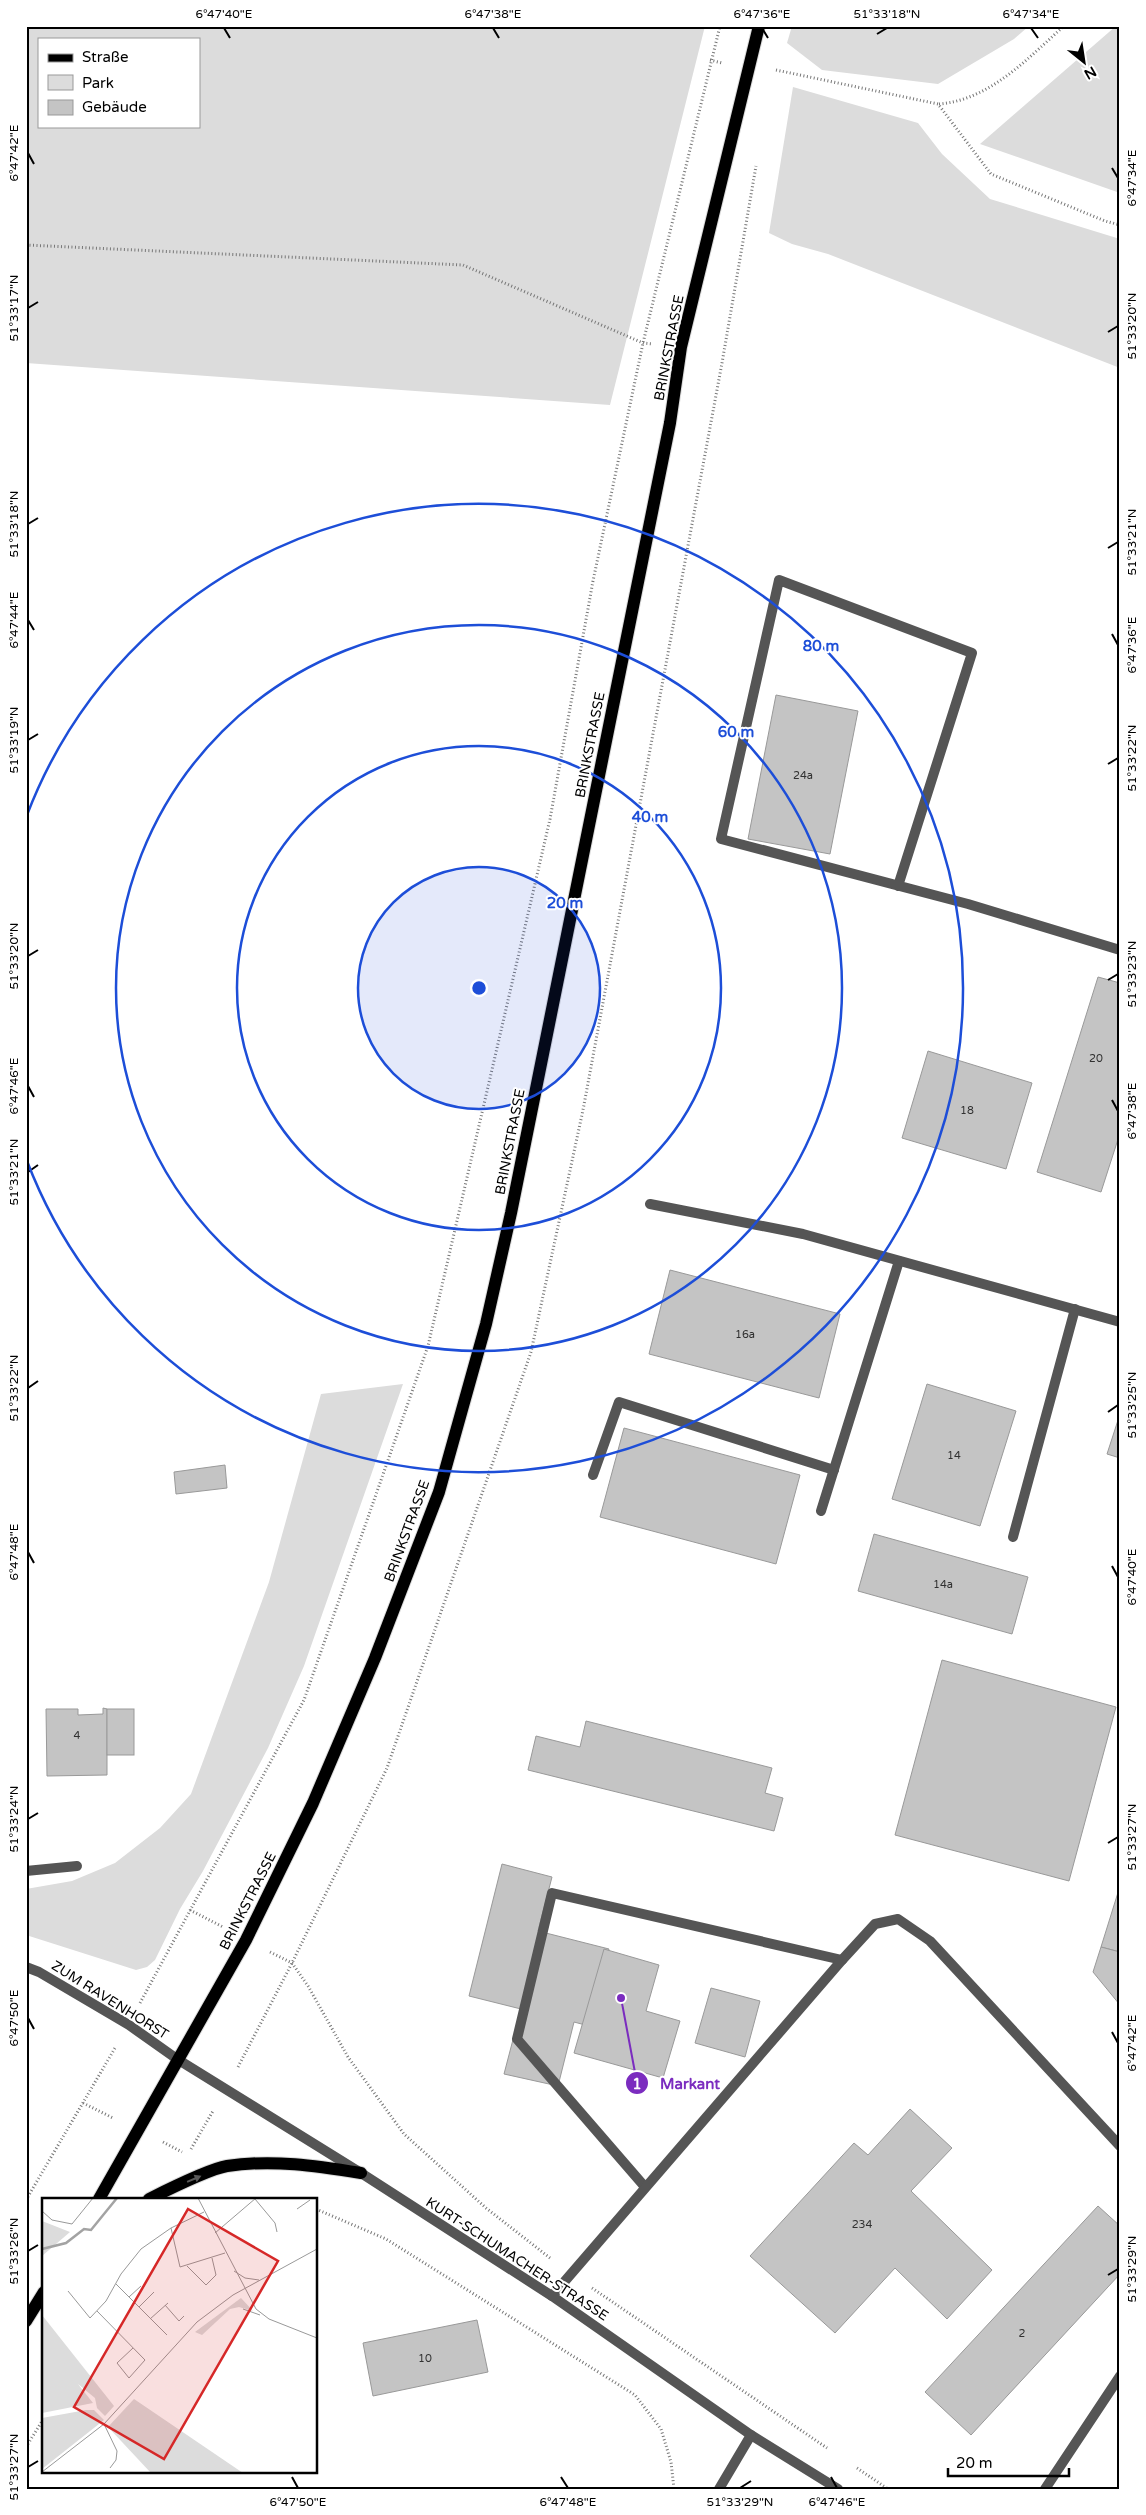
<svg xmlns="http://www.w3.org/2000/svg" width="1146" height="2515" viewBox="0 0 1146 2515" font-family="'Varela Round',sans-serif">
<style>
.green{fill:#dcdcdc;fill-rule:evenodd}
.building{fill:#c4c4c4;stroke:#999}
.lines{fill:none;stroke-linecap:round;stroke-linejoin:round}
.primary-casing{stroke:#dbdbdb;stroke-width:14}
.path{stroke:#777;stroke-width:3;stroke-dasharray:1 2.5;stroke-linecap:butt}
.lane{stroke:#555;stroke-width:10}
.street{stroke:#555;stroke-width:10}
.primary{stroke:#000;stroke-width:12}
.oneway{fill:#595959}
.ticks{fill:none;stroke:#000;stroke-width:2}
.ring{fill:none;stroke:#1d4ed8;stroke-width:2.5}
.labels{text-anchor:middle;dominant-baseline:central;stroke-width:4;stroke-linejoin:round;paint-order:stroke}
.number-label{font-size:11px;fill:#313131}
.street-label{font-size:14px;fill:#000;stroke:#fff}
.inset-river{fill:none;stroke:#a3a3a3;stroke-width:2.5}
.inset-road{fill:none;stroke:#999;stroke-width:1}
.view{fill:#d62828;fill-opacity:0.15;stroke:#d62828;stroke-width:2.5}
.inset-edge{fill:none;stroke:#000;stroke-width:2.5}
.centre{fill:#1d4ed8;stroke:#fff;stroke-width:2.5}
.ring-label{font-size:15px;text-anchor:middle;font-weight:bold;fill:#1d4ed8;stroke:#fff;stroke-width:4;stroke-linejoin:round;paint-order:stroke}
.leader{fill:none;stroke:#7b2cbf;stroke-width:2}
.callout-dot{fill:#7b2cbf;stroke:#fff;stroke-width:2}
.mark-label{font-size:15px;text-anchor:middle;font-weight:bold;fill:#fff}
.callout-label{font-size:15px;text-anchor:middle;font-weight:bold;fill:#7b2cbf;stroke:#fff;stroke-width:4;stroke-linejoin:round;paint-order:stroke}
.neatline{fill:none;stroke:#000;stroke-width:2}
.ticks-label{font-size:12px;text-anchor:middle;fill:#000}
</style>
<rect width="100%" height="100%" fill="#fff"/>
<g class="green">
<path d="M26,26H705L610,405L26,363ZM39,39H199V126H39Z"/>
<polygon points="792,26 1029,26 1014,39 938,84 822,70 787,43"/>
<polygon points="1116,26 1120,26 1120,193 980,144"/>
<polygon points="793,87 918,123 942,154 990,199 1120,239 1120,368 828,254 792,244 769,233"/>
<polygon points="403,1384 304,1666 268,1748 203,1871 180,1909 155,1960 147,1967 136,1970 26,1935 26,1889 72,1881 115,1863 160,1828 191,1794 269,1582 321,1394"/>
</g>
<g class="building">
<polygon points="776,695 858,711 830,854 748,839"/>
<polygon points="1098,977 1120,983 1120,1133 1101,1192 1037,1172"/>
<polygon points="928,1051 1032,1083 1006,1169 902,1138"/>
<polygon points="670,1270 840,1314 819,1398 649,1354"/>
<polygon points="927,1384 1016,1411 980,1526 892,1499"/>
<polygon points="1120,1414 1120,1458 1107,1454"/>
<polygon points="624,1428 800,1475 776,1564 600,1517"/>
<polygon points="225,1465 227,1488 176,1494 174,1472"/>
<polygon points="874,1534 1028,1577 1012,1634 858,1591"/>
<polygon points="942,1660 1116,1707 1069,1881 895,1835"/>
<polygon points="103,1708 107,1709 107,1775 47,1776 46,1709 78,1709 78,1715 103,1714"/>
<rect x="107" y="1709" width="27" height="46"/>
<polygon points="586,1721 772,1768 765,1793 783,1798 774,1831 528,1770 536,1736 580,1747"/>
<polygon points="502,1864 552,1877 538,1931 609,1949 589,2026 574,2022 558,2086 504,2074 521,2009 469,1996"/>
<polygon points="1120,1886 1120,1952 1101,1947"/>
<polygon points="1101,1947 1120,1952 1120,2005 1093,1972"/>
<polygon points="604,1949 659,1965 646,2011 680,2021 663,2078 574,2053"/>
<polygon points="711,1988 760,2001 745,2057 695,2043"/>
<polygon points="910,2109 952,2148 911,2191 992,2270 947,2319 895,2268 835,2333 750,2256 854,2143 868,2155"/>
<polygon points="1098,2206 1120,2226 1120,2274 971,2435 925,2392"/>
<polygon points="477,2320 488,2372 373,2396 363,2343"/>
</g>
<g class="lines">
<g class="primary-casing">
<g id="primary">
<polyline points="99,2199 246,1940 313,1803 375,1658 439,1492 486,1324 511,1213 670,423 681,347 759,26"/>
<path d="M149,2199C167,2190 209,2169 227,2166C273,2159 317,2166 361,2173"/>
<polyline points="26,2321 44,2292"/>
</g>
</g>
<g class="path">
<polyline points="710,60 722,63"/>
<polyline points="776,70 938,104 991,174 1105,221 1120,225"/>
<path d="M939,104C990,100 1028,58 1064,26"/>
<polyline points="26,245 463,265 643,343 653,344"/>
<polyline points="190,1910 223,1927"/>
<polyline points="270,1952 292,1963 308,1986 348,2057 404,2134 486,2208 550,2258"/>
<polyline points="140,2003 304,1700 428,1346 550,819 593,581 643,343 720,26"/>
<polyline points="238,2067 292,1963 387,1768 531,1352 583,1110 722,363 756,166"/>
<polyline points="83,2103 113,2118"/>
<polyline points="163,2142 182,2152"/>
<polyline points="191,2149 213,2111"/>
<polyline points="26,2200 115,2048"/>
<polyline points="316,2209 386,2239 635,2395 661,2429 671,2462 674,2489"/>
<polyline points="592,2288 827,2448"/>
<polyline points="26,2447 44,2418"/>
<polyline points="857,2468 888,2489"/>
</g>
<g class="lane">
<polyline points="898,886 972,653 779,580 721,839 968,904 1120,950"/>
<polyline points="650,1204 803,1234 1120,1322"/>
<polyline points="593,1475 619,1402 834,1470"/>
<polyline points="821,1511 899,1261"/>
<polyline points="1013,1537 1075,1309"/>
<polyline points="645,2187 517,2039 552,1893 842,1960"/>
<polyline points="552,2296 842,1960 875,1924 898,1919 930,1941 1120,2146"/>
</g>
<g class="street">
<polyline points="26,1871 77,1866"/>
<polyline points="26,1967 39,1972 129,2025 177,2059 361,2173 552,2296 751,2435 838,2489"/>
<polyline points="719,2489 751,2435"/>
<polyline points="1045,2489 1120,2376"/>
</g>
<use href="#primary" class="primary"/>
</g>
<defs><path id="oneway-solid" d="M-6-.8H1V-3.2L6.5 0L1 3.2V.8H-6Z" transform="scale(1.25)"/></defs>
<use class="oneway" href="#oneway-solid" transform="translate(194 2179) rotate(-23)"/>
<path class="ticks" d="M224,28L230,38M493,28L499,38M762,28L768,38M1031,28L1038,38M877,34L887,28M28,153L34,164M1112,168L1118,178M28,308L38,302M1108,332L1118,326M28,524L38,518M1108,548L1118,542M28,620L34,630M1112,634L1118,645M28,740L38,734M1108,764L1118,758M28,956L38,950M1108,980L1118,974M28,1086L34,1097M1112,1100L1118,1111M28,1172L38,1165M28,1388L38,1381M1108,1412L1118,1405M28,1552L34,1563M1112,1566L1118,1577M28,1819L38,1813M1108,1843L1118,1837M28,2018L34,2029M1112,2032L1118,2043M28,2251L38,2245M1108,2275L1118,2269M28,2467L38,2461M292,2477L298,2488M561,2477L568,2488M831,2477L837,2488M740,2488L751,2481"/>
<circle cx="479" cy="988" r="121" fill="#1d4ed8" fill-opacity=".12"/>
<g class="ring">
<circle cx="479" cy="988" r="121"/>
<circle cx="479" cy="988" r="242"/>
<circle cx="479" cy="988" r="363"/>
<path d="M27 815A484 484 0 1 1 27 1161"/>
</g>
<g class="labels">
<g class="number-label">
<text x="803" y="775">24a</text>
<text x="1096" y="1058">20</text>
<text x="967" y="1110">18</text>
<text x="745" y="1334">16a</text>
<text x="954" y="1455">14</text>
<text x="943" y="1584">14a</text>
<text x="77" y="1735">4</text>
<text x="862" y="2224">234</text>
<text x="1022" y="2333">2</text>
<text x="425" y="2358">10</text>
</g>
<g class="street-label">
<text transform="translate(669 348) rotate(-79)">BRINKSTRASSE</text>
<text transform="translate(590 745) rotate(-79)">BRINKSTRASSE</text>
<text transform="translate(510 1142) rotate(-79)">BRINKSTRASSE</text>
<text transform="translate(407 1531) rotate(-70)">BRINKSTRASSE</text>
<text transform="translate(248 1901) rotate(-63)">BRINKSTRASSE</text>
<text transform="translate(110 2000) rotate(32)">ZUM RAVENHORST</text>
<text transform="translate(517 2259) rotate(33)">KURT-SCHUMACHER-STRASSE</text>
</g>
</g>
<g transform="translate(42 2198)">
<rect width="275" height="275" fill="#fff"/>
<path d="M0,23L28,34L0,58ZM199,100L211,113L197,109L188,111L160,137L153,134ZM0,117L72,208L63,218L55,210L53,200L36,186L51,205L0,215ZM92,201L201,275H109L66,229ZM44,212H52L62,222L0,271V220Z" fill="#dcdcdc"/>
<path class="inset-river" d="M0,51L24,45L42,31L49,32L75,0"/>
<path class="inset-road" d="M156,0L214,111L227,121L275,140M213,1L233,25L235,34M255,11L268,2M0,13L10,22L30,26L51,0M129,30L138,69L183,55M173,35L214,0M145,68L164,87L174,77L170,60M192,73L203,80L217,82M74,86L125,137M26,93L48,120L64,103L79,76L99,51L129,30L162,14M87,99L99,88M123,107L137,123L142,118M97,109L112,94M201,111L218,117M55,113L103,162L87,180L75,165L91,150M108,121L126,105M62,226L75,253L74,262L68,270M0,274L62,226L155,124L191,97L275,51"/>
<path class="view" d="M146,11L236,63L122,261L32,209Z"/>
<rect width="275" height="275" class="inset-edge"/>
</g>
<circle cx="479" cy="988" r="8" class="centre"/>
<g class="ring-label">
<text x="821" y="651">80 m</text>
<text x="736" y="737">60 m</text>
<text x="650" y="822">40 m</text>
<text x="565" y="908">20 m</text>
</g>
<path class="leader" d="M621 1998L637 2083"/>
<g class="callout-dot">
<circle cx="621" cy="1998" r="5"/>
<circle cx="637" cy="2083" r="12"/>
</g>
<g class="mark-label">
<text x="637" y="2089">1</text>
</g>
<g class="callout-label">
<text x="690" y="2089">Markant</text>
</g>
<rect width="1146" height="2515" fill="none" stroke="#ffffff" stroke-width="55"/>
<rect x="38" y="38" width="162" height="90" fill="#ffffff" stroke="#999999"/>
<rect x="48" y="54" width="25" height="8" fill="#000000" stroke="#999999"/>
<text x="82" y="62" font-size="15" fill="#000000">Straße</text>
<rect x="48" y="75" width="25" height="15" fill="#dcdcdc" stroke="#999999"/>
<text x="82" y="88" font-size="15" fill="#000000">Park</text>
<rect x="48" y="100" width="25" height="15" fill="#c4c4c4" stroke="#999999"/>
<text x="82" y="112" font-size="15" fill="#000000">Gebäude</text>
<g transform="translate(1084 62) rotate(150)" stroke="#ffffff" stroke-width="4" paint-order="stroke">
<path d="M0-4L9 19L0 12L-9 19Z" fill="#000000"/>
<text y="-8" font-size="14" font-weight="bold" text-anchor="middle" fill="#000000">N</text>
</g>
<path d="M948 2468v8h121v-8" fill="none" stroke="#000000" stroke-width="2.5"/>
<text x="956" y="2468" font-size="15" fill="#000000" stroke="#ffffff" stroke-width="4" paint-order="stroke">20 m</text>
<rect x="28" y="28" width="1090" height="2460" class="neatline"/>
<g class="ticks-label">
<text x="224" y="18">6°47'40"E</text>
<text x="493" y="18">6°47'38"E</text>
<text x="762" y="18">6°47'36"E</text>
<text x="887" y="18">51°33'18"N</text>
<text x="1031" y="18">6°47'34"E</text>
<text transform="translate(14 153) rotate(-90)" y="4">6°47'42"E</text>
<text transform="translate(1132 178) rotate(-90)" y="4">6°47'34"E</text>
<text transform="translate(14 308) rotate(-90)" y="4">51°33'17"N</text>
<text transform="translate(1132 326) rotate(-90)" y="4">51°33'20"N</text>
<text transform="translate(14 524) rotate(-90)" y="4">51°33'18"N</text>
<text transform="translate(1132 542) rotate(-90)" y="4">51°33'21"N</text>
<text transform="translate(14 620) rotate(-90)" y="4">6°47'44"E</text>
<text transform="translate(1132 645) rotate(-90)" y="4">6°47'36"E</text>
<text transform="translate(14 740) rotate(-90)" y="4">51°33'19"N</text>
<text transform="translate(1132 758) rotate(-90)" y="4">51°33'22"N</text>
<text transform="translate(14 956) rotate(-90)" y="4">51°33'20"N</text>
<text transform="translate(1132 974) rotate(-90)" y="4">51°33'23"N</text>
<text transform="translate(14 1086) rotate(-90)" y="4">6°47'46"E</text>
<text transform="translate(1132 1111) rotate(-90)" y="4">6°47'38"E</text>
<text transform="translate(14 1172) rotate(-90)" y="4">51°33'21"N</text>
<text transform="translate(14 1388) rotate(-90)" y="4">51°33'22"N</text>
<text transform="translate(1132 1405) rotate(-90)" y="4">51°33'25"N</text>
<text transform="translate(14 1552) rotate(-90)" y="4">6°47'48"E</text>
<text transform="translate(1132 1577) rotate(-90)" y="4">6°47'40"E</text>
<text transform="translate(14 1819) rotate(-90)" y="4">51°33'24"N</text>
<text transform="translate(1132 1837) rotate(-90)" y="4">51°33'27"N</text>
<text transform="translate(14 2018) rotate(-90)" y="4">6°47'50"E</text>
<text transform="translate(1132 2043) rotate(-90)" y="4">6°47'42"E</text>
<text transform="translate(14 2251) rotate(-90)" y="4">51°33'26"N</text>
<text transform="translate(1132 2269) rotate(-90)" y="4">51°33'29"N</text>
<text transform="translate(14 2467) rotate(-90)" y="4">51°33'27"N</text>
<text x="298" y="2506">6°47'50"E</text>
<text x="568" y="2506">6°47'48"E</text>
<text x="740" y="2506">51°33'29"N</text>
<text x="837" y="2506">6°47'46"E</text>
</g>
</svg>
